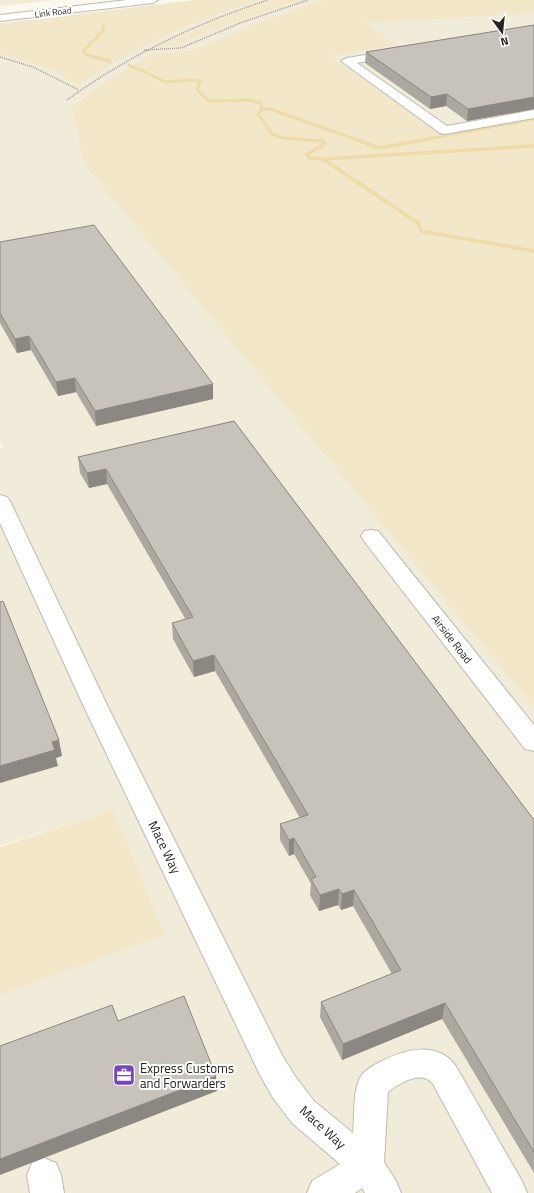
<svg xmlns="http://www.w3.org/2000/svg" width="534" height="1193" viewBox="0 0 534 1193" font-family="'Titillium Web',sans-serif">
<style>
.built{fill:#f1ebda}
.green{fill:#f3e7c9}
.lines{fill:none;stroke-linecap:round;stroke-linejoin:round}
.stream-far1{stroke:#eedba8;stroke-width:3}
.stream{stroke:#eedba8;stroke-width:3.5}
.minor-casing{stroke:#bdbab1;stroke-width:2}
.path{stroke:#a29f98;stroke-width:1.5;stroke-dasharray:1 1;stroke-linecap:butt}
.minor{fill:#fff;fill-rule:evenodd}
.wall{fill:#aba8a0}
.shaded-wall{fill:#8b8882}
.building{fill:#c7c3ba;stroke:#8b8882}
.labels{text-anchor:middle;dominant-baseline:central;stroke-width:4;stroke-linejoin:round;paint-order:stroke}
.far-street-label{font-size:9px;fill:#262421;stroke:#fff}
.street-label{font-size:11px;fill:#262421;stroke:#fff}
.near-street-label{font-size:13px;fill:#262421;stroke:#fff}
.near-poi-label{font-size:13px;fill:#262421;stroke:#fff;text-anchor:start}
</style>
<rect width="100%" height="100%" fill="#fcf8ee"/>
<g class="built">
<polygon points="0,0 56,0 0,6"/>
<polygon points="195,0 534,0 534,1193 0,1193 0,876 122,832 113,810 0,846 0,448 3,447 0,442 0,23"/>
</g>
<g class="green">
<polygon points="197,0 260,0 190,24 141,47 78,85 49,68 0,54 0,24"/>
<polygon points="276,0 300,0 211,31 177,45 157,48 157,46 238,12"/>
<polygon points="325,0 534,0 534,13 365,23 398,45 330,56 438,132 534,118 534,707 84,164 72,107 98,87 152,54 191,51 266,20"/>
<polygon points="113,810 165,935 0,995 0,847"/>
</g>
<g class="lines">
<g class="stream-far1">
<polyline points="104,24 103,31 83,51 87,55 110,61"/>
<polyline points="129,65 166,82 191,80 200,81 197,90 209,101 250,100 261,103 262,109 258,114 272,134 282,138 323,141"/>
<polyline points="262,109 270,109 360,141"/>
<polyline points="417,141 534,119"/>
</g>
<g class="stream">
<polyline points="321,140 325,144 306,155 310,158 323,159 418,223 421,231 534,251"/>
<polyline points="357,140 380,148 423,140"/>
<polyline points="323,159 534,146"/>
</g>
<g class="minor-casing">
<g id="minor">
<polygon points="127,0 158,0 153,3 0,21 0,15"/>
<polygon points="394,50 398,51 400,53 398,55 357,63 447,126 534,110 534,118 445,134 440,133 341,61 347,58"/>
<path d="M0,495L7,497L10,501L108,707L282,1055L295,1076L314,1101L353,1133C355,1116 352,1092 361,1076C365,1070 374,1065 380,1062C404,1049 440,1040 457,1068L522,1181L527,1193H492L433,1084C422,1069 399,1083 388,1092L384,1162L396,1181L401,1193H365L362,1188L355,1193H307L312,1181L340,1164L292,1123L273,1098L260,1075L84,707L0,523Z"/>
<polygon points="371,530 378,531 534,725 534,751 525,749 364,541 361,536 364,531"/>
<polygon points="44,1158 56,1163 61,1175 64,1193 30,1193 27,1175 32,1163"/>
</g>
</g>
<g class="path">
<polyline points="144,50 181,48 240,23 308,0"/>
<polyline points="0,57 33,67 79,90"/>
<path d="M67,100C129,55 195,24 268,0"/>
</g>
<use href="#minor" class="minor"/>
</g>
<g class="wall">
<polygon points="534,25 534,109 467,121 446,106 430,109 365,63 366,52"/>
<polygon points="0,242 213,399 96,426 76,392 58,396 31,350 17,353 0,323"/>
<polygon points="234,421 534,820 534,1173 442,1019 342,1060 320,1017 321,1002 392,974 353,906 341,910 338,905 319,911 310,895 311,884 294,854 289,856 280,840 280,824 300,818 215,671 194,677 173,639 172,623 186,620 107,484 89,488 80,473 78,457"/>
</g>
<g class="shaded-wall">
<polygon points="447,94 446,106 430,109 431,97"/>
<polygon points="534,97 534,109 467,121 468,109"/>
<polygon points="29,336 31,350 17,353 15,339"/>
<polygon points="75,378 76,392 58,396 56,382"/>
<polygon points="213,384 213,399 96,426 95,411"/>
<polygon points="106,469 107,484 89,488 87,473"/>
<polygon points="214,655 215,671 194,677 193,661"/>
<polygon points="59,740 62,756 56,758 58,766 0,783 0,766 52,742"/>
<polygon points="294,838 294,854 289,856 289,840"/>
<polygon points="339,889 338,905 319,911 320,895"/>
<polygon points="354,890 353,906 341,910 342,894"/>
<polygon points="445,1003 442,1019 342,1060 343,1044"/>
<polygon points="216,1076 217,1091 0,1175 0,1159"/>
</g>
<g class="building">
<polygon points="534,25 534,97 468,109 447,94 431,97 366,52"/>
<polygon points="94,225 213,384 95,411 75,378 56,382 29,336 15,339 0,313 0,242"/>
<polygon points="234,421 534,820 534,1152 445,1003 343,1044 321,1002 401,970 354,890 342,894 339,889 320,895 311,879 316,877 294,838 289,840 280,824 308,815 214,655 193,661 172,623 193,617 106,469 87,473 78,457"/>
<polygon points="3,601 59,740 52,742 55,750 0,766 0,602"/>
<polygon points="184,996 216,1076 0,1159 0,1046 112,1005 118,1021"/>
</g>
<defs>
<g id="office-square" transform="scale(1.15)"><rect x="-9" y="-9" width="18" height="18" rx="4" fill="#7946bd" stroke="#fff"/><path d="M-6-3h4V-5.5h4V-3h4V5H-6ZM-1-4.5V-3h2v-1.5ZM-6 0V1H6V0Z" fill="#fff"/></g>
</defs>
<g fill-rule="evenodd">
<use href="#office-square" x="124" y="1075"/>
</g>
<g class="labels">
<g class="far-street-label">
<text transform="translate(53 12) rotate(-7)">Link Road</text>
</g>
<g class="street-label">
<text transform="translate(452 639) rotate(52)">Airside Road</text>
</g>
<g class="near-street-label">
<text transform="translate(165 847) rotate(64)">Mace Way</text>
<text transform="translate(323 1127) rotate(42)">Mace Way</text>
</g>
<g class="near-poi-label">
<text x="140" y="1068">Express Customs<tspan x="140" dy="15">and Forwarders</tspan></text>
</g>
</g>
<g transform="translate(502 32) rotate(165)" stroke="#ffffff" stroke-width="3" paint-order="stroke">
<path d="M0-3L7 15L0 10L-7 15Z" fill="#262421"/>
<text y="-6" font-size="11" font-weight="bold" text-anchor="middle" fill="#262421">N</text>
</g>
</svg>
